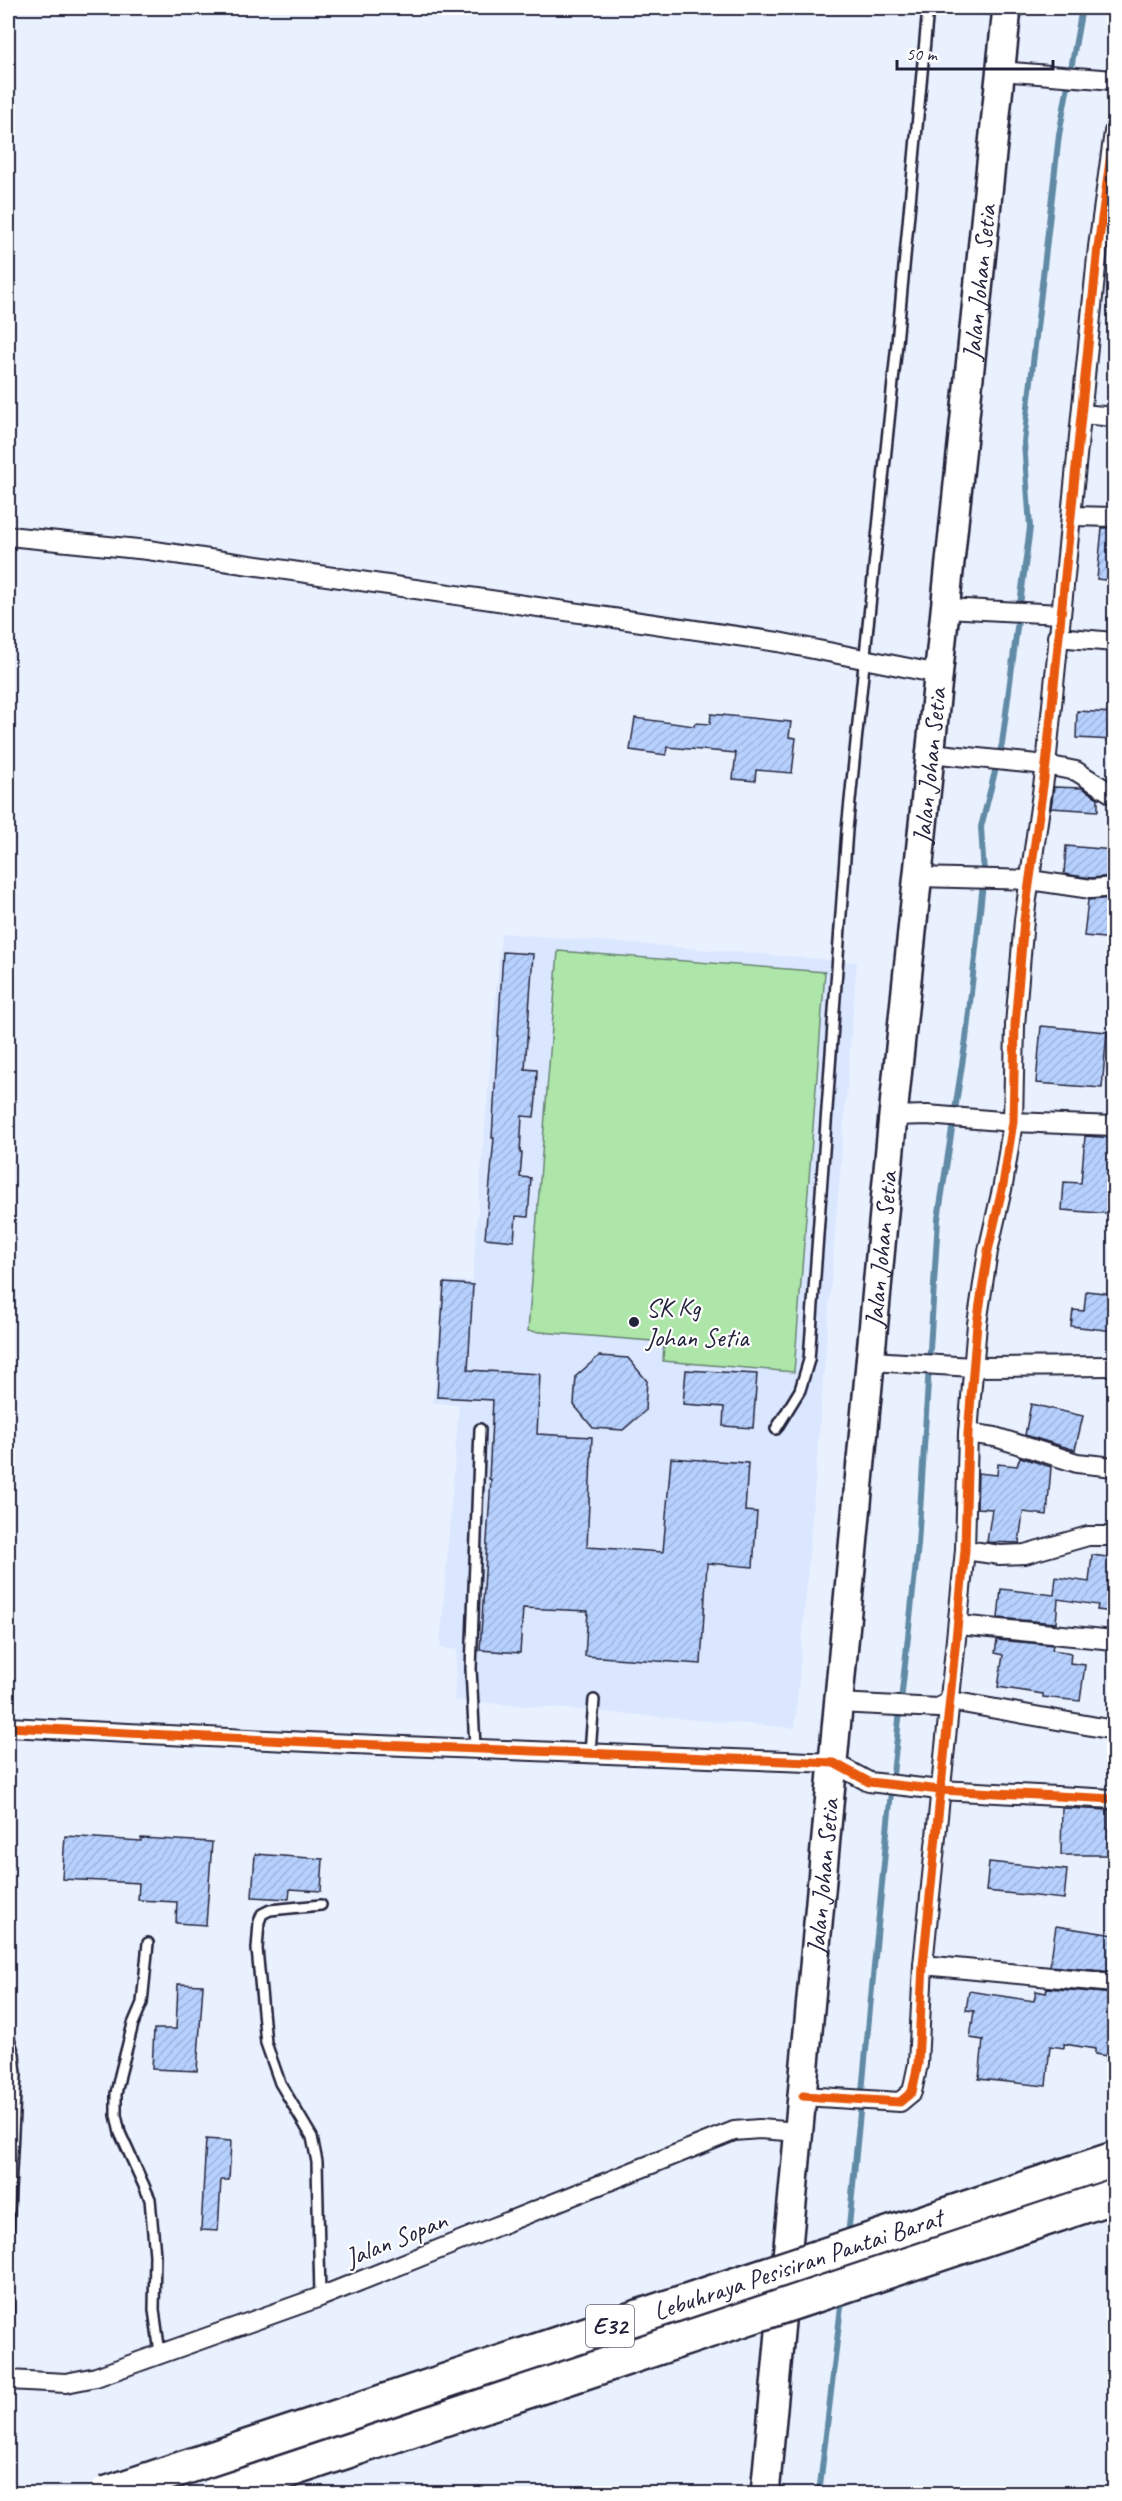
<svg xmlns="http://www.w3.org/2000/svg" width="1122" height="2501" viewBox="0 0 1122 2501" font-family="Caveat,sans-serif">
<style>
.built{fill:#dae7ff}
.park{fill:#aee6aa;stroke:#688472;stroke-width:1.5}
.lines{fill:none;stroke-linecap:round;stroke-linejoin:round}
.stream{stroke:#608aa5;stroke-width:6}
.building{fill:url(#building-hatch);stroke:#22223b;stroke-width:1.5}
.lane-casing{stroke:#22223b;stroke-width:14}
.street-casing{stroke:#22223b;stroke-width:22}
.secondary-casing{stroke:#22223b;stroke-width:32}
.lane{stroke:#fff;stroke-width:9}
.street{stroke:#fff;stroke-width:18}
.secondary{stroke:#fff;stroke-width:27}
.highway-bridge-casing{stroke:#22223b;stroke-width:38;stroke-linecap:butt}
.highway-bridge{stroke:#fff;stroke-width:33}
.cycleway-casing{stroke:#fff;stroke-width:13}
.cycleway{stroke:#e8590c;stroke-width:9}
.poi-dot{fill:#22223b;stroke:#fff;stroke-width:2}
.labels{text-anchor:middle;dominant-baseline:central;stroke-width:4.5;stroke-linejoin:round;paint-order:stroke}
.shield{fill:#fff;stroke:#646476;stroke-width:1.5}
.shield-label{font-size:24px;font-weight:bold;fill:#22223b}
.street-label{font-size:26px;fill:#22223b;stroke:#fff}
.poi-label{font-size:26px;fill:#22223b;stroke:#fff;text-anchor:start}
</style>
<defs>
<pattern id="building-hatch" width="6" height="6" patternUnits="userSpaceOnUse" patternTransform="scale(1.5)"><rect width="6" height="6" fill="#b7d1ff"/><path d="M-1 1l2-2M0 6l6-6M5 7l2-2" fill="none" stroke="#9db3db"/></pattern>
</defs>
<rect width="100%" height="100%" fill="#e9f1ff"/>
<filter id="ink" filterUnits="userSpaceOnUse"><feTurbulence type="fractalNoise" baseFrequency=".0167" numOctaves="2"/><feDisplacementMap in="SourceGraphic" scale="12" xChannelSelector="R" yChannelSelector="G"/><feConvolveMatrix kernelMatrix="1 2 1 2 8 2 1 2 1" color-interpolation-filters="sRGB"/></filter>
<g filter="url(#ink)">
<polygon class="built" points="501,933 857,962 795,1728 454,1700 457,1650 440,1648 459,1405 433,1403 443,1280 472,1282"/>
<polygon class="park" points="558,951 825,972 794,1372 663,1361 664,1342 528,1331"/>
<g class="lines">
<g class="stream">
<polyline points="848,2237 889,1811 918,1545 938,1219 966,1039 984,874 981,827 1002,744 1030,527 1024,442 1059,135 1082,8"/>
<polyline points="819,2494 842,2298"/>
</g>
</g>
<g class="building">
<polygon points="1102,528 1114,528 1114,581 1097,579"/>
<polygon points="1077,711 1114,713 1114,740 1076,738"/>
<polygon points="711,714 791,722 789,737 796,738 792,773 756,770 755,781 733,779 736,753 667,747 666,755 630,750 635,718 694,726 695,723 710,724"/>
<polygon points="1054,787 1082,788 1098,798 1098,811 1051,808"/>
<polygon points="1066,846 1114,850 1114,876 1091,878 1064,874"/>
<polygon points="1114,898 1114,939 1084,936 1088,900"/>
<polygon points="503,952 533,954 525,1069 537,1070 536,1099 534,1117 522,1116 520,1153 522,1153 520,1177 531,1178 528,1217 516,1216 514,1241 485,1238 494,1138 492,1138"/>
<polygon points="1041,1026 1107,1032 1102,1088 1036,1083"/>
<polygon points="1085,1136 1114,1138 1112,1214 1062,1210 1064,1182 1081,1183"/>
<polygon points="444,1283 473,1285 468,1370 540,1374 537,1434 592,1437 587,1547 663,1552 671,1458 748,1463 745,1511 757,1512 753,1567 707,1563 701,1664 585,1656 588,1611 523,1608 520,1653 480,1650 491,1479 489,1479 493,1400 437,1397"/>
<polygon points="1086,1291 1114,1294 1114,1331 1071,1326 1073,1310 1084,1311"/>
<polygon points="599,1356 628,1358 647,1381 645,1411 623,1430 593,1428 574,1405 576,1376"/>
<polygon points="686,1370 757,1374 753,1428 723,1426 724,1407 683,1404"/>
<polygon points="1031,1404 1083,1416 1075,1450 1025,1435"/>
<polygon points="1020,1457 1051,1467 1047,1515 1023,1512 1019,1543 987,1542 992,1509 977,1508 978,1473 997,1475 998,1464 1017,1466"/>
<polygon points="1092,1555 1114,1558 1114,1612 1097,1610 1098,1605 1058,1599 1056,1623 998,1618 1001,1589 1054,1595 1056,1577 1089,1582"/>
<polygon points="997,1640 1053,1645 1052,1650 1071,1653 1070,1663 1085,1665 1080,1701 1043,1697 1043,1694 998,1687 1003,1655 995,1653"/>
<polygon points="1062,1808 1109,1810 1108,1855 1061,1855"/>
<polygon points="65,1836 141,1841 141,1838 212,1842 206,1925 176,1923 177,1902 138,1900 139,1883 62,1879"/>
<polygon points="255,1854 323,1859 321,1891 290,1889 289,1899 252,1897"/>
<polygon points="989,1862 1067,1870 1064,1899 986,1891"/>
<polygon points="1056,1926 1114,1935 1114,1972 1050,1966"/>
<polygon points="178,1984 203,1985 197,2071 152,2069 154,2029 176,2029"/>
<polygon points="1047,1988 1114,1994 1114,2057 1095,2054 1095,2049 1064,2044 1064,2048 1050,2046 1046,2086 979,2079 983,2040 970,2038 974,2011 966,2010 969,1991 1034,2001 1036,1991 1046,1993"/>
<polygon points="206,2139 231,2141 229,2180 221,2180 218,2231 201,2230"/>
</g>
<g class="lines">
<g class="lane-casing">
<g id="lane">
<polyline points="981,8 1004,9"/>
<polyline points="776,1429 800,1390 809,1360 847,830 897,343 928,8"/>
<polyline points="475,1747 471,1669 480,1429"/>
<polyline points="590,1752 594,1700"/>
<polyline points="148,1943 142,2003 133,2024 120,2075 116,2094 116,2115 120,2133 150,2199 155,2255 154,2310 160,2353"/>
<polyline points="8,2036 14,2054 16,2074 8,2229 8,2380"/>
<polyline points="320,2297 317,2162 312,2137 280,2083 266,2043 257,1949 259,1922 262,1914 270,1910 321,1905"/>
</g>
</g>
<g class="street-casing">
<g id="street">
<polyline points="1000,71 1114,80"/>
<polyline points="1082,414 1114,417"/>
<polyline points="1072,516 1114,517"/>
<polyline points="8,536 148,550 778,642 939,674"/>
<polyline points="946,608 1060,614"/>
<polyline points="1057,637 1114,642"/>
<polyline points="930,753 1046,765 1076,771 1114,795"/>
<polyline points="917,877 1030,880 1091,889 1114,887"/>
<polyline points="893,1116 927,1115 1013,1122 1114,1126"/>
<polyline points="871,1361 973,1367 1114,1366"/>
<polyline points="968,1433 995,1437 1077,1463 1114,1467"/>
<polyline points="965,1550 1000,1555 1025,1554 1088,1536 1114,1536"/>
<polyline points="958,1625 1114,1640"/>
<polyline points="838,1703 938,1708 951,1701 1114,1730"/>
<polyline points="8,1727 329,1743 834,1763 869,1782 940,1790 1114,1799"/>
<polyline points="923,1965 1114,1983"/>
<polyline points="803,2096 900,2102 912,2092 918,2064 923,1965 965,1550 968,1433 977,1324 988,1251 1003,1185 1013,1122 1015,1025 1024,920 1046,765 1098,247 1114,132"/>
<polyline points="8,2380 66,2383 96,2377 320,2297 734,2131 759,2129 800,2132"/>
</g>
</g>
<g class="secondary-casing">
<g id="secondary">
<path id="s1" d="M765,2494L893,1116L1007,8"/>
</g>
</g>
<use href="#lane" class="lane"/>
<use href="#street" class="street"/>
<use href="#secondary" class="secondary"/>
<g class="highway-bridge-casing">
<g id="highway-bridge">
<path id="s2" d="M105,2494L1114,2159"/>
<polyline points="218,2494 1114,2196"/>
</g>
</g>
<use href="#highway-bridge" class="highway-bridge"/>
<g class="cycleway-casing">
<g id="cycleway">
<polyline points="8,1727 329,1743 834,1763 869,1782 940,1790 1114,1799"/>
<polyline points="803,2096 900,2102 912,2092 918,2064 923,1965 965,1550 968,1433 977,1324 988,1251 1003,1185 1013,1122 1015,1025 1024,920 1046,765 1098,247 1114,132"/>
</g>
</g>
<use href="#cycleway" class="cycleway"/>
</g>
</g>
<circle class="poi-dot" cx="634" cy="1322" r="6"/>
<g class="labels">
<rect class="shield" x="586" y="2305" width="48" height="42" rx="4.5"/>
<g class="shield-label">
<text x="610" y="2326">E32</text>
</g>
<g class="street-label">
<text stroke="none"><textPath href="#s1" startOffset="2222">Jalan Johan Setia</textPath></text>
<text stroke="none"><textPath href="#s1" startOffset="1736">Jalan Johan Setia</textPath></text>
<text stroke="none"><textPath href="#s1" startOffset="1250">Jalan Johan Setia</textPath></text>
<text stroke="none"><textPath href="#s1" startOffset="620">Jalan Johan Setia</textPath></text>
<text transform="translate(396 2239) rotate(-22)">Jalan Sopan</text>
<text stroke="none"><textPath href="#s2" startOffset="730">Lebuhraya Pesisiran Pantai Barat</textPath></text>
</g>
<g class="poi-label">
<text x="646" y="1307">SK Kg<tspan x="646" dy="30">Johan Setia</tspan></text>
</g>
</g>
<rect width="1122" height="2501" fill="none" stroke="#fff" stroke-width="30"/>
<rect x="15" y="15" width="1092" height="2471" fill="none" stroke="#22223b" stroke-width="2" filter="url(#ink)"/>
<path d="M897 60v9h156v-9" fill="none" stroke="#22223b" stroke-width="3"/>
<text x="906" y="60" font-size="18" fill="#22223b" stroke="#ffffff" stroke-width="4.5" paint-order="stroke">50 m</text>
</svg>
